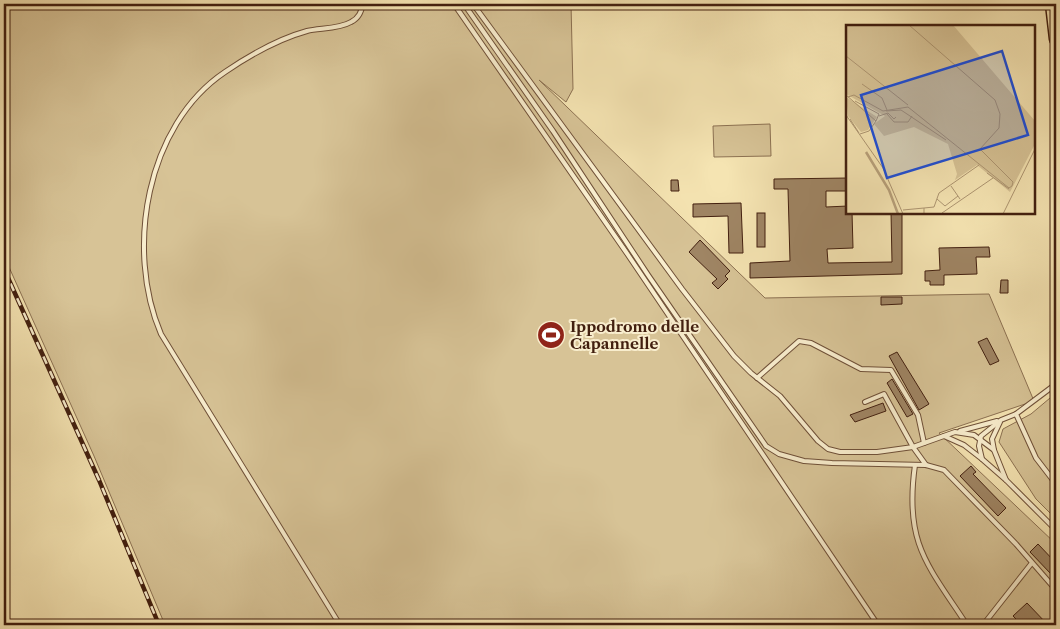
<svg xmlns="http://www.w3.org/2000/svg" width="1060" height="629" viewBox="0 0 1060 629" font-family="'Libre Caslon Text',serif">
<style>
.green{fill:#d7c396;stroke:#8c7152}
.building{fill:#9f8564;stroke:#421f0f}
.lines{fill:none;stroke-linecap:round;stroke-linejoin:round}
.service-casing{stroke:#6f5038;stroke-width:6}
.primary-casing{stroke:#421f0f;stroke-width:15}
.service{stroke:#f8edcd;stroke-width:4}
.primary{stroke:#f5e4b2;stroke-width:12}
.rail-casing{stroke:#421f0f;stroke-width:4.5}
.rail{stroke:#f8edcd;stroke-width:2.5;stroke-dasharray:8;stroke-linecap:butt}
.labels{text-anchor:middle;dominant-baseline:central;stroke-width:4;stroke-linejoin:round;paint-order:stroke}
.poi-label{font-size:15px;font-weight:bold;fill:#421f0f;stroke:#f8edcd;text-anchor:start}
.inset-river{fill:none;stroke:#b8a17b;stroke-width:2.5}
.inset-road{fill:none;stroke:#ad9571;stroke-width:1}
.view{fill:#1d4ed8;fill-opacity:0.15;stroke:#1d4ed8;stroke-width:2.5}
.inset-edge{fill:none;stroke:#421f0f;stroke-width:2.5}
</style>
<rect width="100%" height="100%" fill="#f5e4b2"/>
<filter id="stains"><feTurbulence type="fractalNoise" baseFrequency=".004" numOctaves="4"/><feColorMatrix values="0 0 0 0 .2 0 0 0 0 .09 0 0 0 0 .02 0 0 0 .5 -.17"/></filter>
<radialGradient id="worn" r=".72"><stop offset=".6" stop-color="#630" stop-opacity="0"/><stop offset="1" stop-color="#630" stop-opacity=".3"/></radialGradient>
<g class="green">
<polygon points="4,4 571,4 573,89 566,102 539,80 765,298 989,294 1034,401 939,433 1056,544 1056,625 165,625 94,456 4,256"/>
<polygon points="770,124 771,156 714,157 713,126"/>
<polygon points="1056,393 1056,519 1036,499 999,442 1003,429 1031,414"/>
</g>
<g class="building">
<polygon points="848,178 848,191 826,191 826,207 848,206 848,212 852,212 853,248 827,249 828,263 892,262 891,212 902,212 902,274 750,278 750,263 790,261 788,189 774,189 774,179"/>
<polygon points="671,180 678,180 679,191 671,191"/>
<polygon points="741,203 743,253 729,253 728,216 693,217 693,204"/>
<rect x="757" y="213" width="8" height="34"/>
<polygon points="700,240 730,271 725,276 728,279 718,289 712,283 717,279 689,252"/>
<polygon points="989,247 990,257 976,257 977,274 944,275 944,285 930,285 930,281 925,281 925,271 940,270 939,248"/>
<polygon points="1001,280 1008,280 1008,293 1000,293"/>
<polygon points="881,297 902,297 902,304 881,305"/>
<polygon points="987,338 999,361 990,365 978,342"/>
<polygon points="897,352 929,404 919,410 889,356"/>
<polygon points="892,379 913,414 907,417 887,383"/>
<polygon points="883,403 886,411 855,422 850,415"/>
<polygon points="971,466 976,472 973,474 1006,508 998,516 960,476"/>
<polygon points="1038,544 1056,563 1056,570 1051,574 1030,552"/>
<polygon points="1027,603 1048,625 1022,625 1013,616"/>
</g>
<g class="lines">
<g class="service-casing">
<g id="service">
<polyline points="454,4 626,252 878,625"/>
<polyline points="464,4 553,131 648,275 766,446 779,454 804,461 832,463 926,465 944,470 1016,544 1056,590"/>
<polyline points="473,4 682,289 734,356 751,373 780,396 818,441 828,449 840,452 877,452 913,447 926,465"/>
<polyline points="757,378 799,341 811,343 861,369 891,370 918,415 924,443"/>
<polyline points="1056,384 1016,414 1036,458 1056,484"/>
<polyline points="865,402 884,394 913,447 955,432 974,435 994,450 1006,480"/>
<polyline points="1016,414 1001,420 981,436 979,446 982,459 1006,480 1056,530"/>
<polyline points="960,431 997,421"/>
<polyline points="944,436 964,445 982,459"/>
<polyline points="994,450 992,439 1000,422"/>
<path d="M915,465C904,543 927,564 967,625"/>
<path d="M340,625L161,334C125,250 146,125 225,72C250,55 278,39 307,31C320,28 339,29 351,22C359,18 361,12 363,4"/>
<polyline points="983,625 1031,564"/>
</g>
</g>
<g class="primary-casing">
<polyline id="primary" points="1052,4 1056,39"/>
</g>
<use href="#service" class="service"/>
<use href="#primary" class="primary"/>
<g class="rail-casing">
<polyline id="rail" points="4,269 99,480 159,625"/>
</g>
<use href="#rail" class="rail"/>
</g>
<defs>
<g id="stadium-disc" transform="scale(1.4375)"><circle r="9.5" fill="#8f2418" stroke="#f8edcd"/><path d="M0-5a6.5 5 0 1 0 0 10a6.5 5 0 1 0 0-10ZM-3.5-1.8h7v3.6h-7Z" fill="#fff"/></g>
</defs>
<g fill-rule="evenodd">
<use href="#stadium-disc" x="551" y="335"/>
</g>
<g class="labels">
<g class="poi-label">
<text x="570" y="326">Ippodromo delle<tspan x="570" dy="17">Capannelle</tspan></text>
</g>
</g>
<g transform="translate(846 25)">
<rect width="189" height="189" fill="#f5e4b2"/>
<path d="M0,0H107L189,96V119L164,167L131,140L109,155L111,149L102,119L68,102L38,111L28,99L39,91L0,69ZM0,72L31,92L22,105L15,107L2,91Z" fill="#d7c396"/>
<path class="inset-river" d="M20,127L43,165L52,189"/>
<path class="inset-road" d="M0,31L62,80M16,59L36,73L41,85M0,70L30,96L23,106L14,109M2,72L8,70L37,86L62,82L163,163L166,161L167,157L134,124L153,103L154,89L149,75L63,0M9,76L33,89L30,96M40,86L55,85L100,115M41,89L48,97H62L66,91M0,90L37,143L57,189M33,91L42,88L48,94L50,92M4,94L13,108M141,148L163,164M105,161L114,174M91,174L99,181L112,171M57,185L78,183M96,188L147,153M78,189V183L88,182L93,168L133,140M157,189L189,124"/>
<path class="view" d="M156,26L182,110L41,153L15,70Z"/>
<rect width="189" height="189" class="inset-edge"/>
</g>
<rect width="1060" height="629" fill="none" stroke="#f5e4b2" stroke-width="20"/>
<rect x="5" y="5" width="1050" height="619" fill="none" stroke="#421f0f" stroke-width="2.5"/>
<rect x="10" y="10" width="1040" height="609" fill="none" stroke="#421f0f"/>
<rect width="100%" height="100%" filter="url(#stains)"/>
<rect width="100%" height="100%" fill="url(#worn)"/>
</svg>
